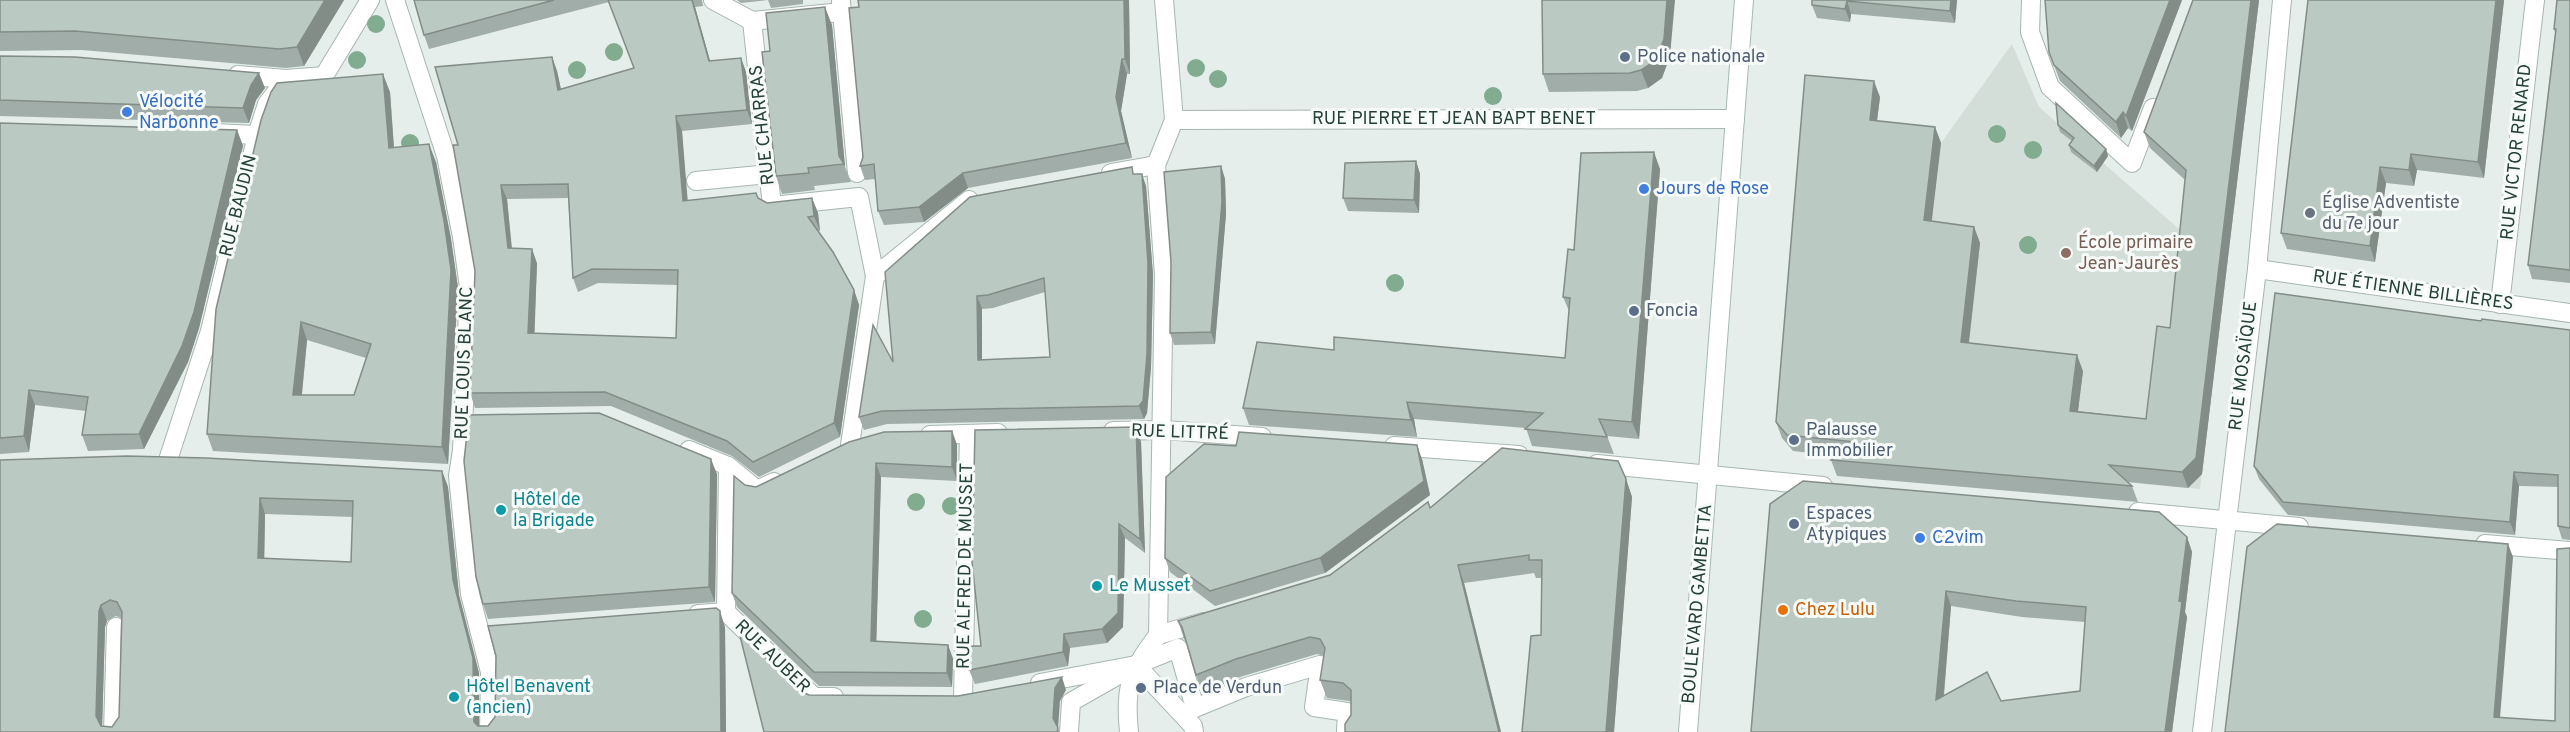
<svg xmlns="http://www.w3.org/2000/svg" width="2570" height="732" viewBox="0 0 2570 732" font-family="Overpass,sans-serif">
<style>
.built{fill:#d4ded9}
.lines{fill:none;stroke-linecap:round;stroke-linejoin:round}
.service-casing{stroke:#a7b6b1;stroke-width:20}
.pedestrian-casing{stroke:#a7b6b1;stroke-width:20}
.minor-casing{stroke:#a7b6b1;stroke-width:20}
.secondary-casing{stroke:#a4bab1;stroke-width:20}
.service{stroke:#fff;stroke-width:18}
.pedestrian{stroke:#fff;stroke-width:18}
.minor{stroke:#fff;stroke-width:18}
.secondary{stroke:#fff;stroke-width:18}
.tree{fill:#81ac90}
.wall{fill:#a1ada8;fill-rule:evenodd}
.shaded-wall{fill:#838d88}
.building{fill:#bbc9c3;stroke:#838d88;stroke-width:1.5;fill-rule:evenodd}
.service-dot{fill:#5c6f8a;stroke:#f6faf8;stroke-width:2}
.shop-dot{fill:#3f7fe0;stroke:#f6faf8;stroke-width:2}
.worship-dot{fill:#6b7280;stroke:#f6faf8;stroke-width:2}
.education-dot{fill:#8d6e63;stroke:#f6faf8;stroke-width:2}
.culture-dot{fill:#0f9aa8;stroke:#f6faf8;stroke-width:2}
.food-dot{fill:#e8710a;stroke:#f6faf8;stroke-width:2}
.labels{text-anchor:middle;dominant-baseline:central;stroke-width:6;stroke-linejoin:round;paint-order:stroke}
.service-label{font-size:18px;fill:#4e5e75;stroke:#f6faf8;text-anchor:start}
.shop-label{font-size:18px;fill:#366cbe;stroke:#f6faf8;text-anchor:start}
.street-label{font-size:18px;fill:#244037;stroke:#f6faf8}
.worship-label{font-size:18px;fill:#5b616d;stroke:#f6faf8;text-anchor:start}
.education-label{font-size:18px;fill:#785e54;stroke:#f6faf8;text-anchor:start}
.culture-label{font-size:18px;fill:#0d838f;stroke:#f6faf8;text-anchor:start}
.food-label{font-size:18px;fill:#c56008;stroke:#f6faf8;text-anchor:start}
</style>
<rect width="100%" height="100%" fill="#e5eeea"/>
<polygon class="built" points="2012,44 2039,107 2225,269 2200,489 1899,462 1941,143"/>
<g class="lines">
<g class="service-casing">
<polyline id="service" points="696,181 769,174"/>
</g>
<g class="pedestrian-casing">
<g id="pedestrian">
<polyline points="713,0 752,21"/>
<polyline points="238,75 286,79"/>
<polyline points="215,133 257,135"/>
<polyline points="1069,732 1071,702 1136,665 1178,648 1195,708 1246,687 1320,665 1314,707 1347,712 1346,732"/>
</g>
</g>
<g class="minor-casing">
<g id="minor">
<polyline points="395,0 446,156 462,237 469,287 462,450 458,476 470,594 490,672 489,732"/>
<polyline points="2031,0 2030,32 2050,87 2132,163 2153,108"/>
<polyline points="841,2 857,173"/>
<polyline points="841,12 752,21 772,206 859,197 875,276"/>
<polyline points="1174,120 1735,119"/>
<polyline points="1111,173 1156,165"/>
<polyline points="2257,269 2570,313"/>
<polyline points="2500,304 2535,0"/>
<polyline points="1113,431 1163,430 1262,437"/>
<polyline points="930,435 998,433"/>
<polyline points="850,445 875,276 969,200"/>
<polyline points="1394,446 1519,455"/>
<polyline points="689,450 728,466 757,490 774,482"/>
<polyline points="168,460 210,331 257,135 267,104 286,79 324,76 370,0"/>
<polyline points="1597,464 1823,486"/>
<polyline points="2138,512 2299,527"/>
<polyline points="2485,544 2570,551"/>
<polyline points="726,612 728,466"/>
<polyline points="698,614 726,612 814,697 834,697"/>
<polyline points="1158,635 1203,622"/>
<polyline points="1136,665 1193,726 1194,732"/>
<polyline points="1040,683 1136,665"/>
<polyline points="963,698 969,434"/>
<polyline points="113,732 116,627"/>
<path d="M1129,732C1124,686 1131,671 1158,635L1164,275L1156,165L1174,120L1164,0"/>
<polyline points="2202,732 2257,269 2282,0"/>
</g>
</g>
<g class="secondary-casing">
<polyline id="secondary" points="1688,732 1744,0"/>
</g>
<use href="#service" class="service"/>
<use href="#pedestrian" class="pedestrian"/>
<use href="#minor" class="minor"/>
<use href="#secondary" class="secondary"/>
</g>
<g class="tree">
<circle cx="376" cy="24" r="9"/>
<circle cx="614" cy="52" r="9"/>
<circle cx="357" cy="60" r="9"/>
<circle cx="1196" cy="68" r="9"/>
<circle cx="577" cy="70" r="9"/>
<circle cx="1218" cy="79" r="9"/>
<circle cx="1493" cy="96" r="9"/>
<circle cx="1997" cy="134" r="9"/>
<circle cx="410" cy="143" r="9"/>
<circle cx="2033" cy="150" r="9"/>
<circle cx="2028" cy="245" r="9"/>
<circle cx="1395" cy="283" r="9"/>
<circle cx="916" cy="502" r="9"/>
<circle cx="951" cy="506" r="9"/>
<circle cx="923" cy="619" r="9"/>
</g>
<g class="wall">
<polygon points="0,0 344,0 304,66 286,68 82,50 0,51"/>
<path d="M414,0H702L703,6L695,7L710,61L741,58L746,72L752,124L682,131L687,201L758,198L767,203L812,198L818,213L820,231H818L854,290L859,305L840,437L759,477L732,456L611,406L475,408L470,393L475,271L458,145L552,57L557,71L561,89L634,68L609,2L429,49L424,35ZM568,198L573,278L578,292L598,283L678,285L676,338L534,333L537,263L512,248L507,199Z"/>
<polygon points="737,0 803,0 803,4 771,8 768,0 741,3"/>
<polygon points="858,0 1129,0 1130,74 1127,74 1121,111 1132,158 968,188 924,222 884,225 878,211 875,179 865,180 860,166 863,157"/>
<polygon points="1812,0 1957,0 1955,23 1851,14 1850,22 1817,18 1812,5"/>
<polygon points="2182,0 2132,131 2128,128 2121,138 2060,81 2049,52"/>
<polygon points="2193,0 2259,0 2202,474 2188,488 2128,482 2132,486 2138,502 1837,476 1831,460 1837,456 1793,451 1782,438 1776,422 1880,97 1877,121 1935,127 1941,143 1931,221 1974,227 1980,243 1969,343 2083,371 2078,411 2146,419 2170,328 2185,180 2150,148 2144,132"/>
<polygon points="2504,0 2484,178 2417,170 2414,186 2386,183 2375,262 2287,249 2281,233"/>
<polygon points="2570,0 2570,283 2532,279 2528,265 2555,33 2554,29"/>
<polygon points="832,25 845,167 851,182 814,186 815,190 782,194 776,176 770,51"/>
<polygon points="0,56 265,88 256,100 249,123 0,116"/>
<polygon points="1670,56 1662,78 1648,88 1637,91 1549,92 1543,74"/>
<path d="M390,92L394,147L436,162L451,239L458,288L448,464L213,451L207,434ZM307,340L366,358L354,395H302Z"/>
<polygon points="0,123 237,130 243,146 199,328 188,362 144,449 88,451 82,435 86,411 35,405 29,452 0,454"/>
<polygon points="2058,125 2106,149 2108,156 2097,172 2071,152 2069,145 2072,141 2060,132"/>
<polygon points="1416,161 1420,174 1419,213 1348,211 1343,198"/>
<polygon points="1221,166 1225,179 1226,214 1215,344 1174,345 1170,333"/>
<polygon points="1660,169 1639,439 1607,436 1614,454 1532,446 1526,428 1414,419 1417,437 1249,425 1243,408 1334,350 1565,358 1569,311 1563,297 1574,250"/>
<path d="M1135,174L1146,186L1153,275L1151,367L1147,413L1144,419L887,424L864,430L859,417L893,362ZM1045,292L1050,357L982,360V309L993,308Z"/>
<polygon points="2570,330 2570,540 2562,539 2558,526 2558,487 2519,486 2515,535 2288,515 2259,479 2254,466"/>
<polygon points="1136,427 1141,442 1145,553 1125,538 1123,627 1107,643 1070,648 1068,666 975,684 969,670 981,646"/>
<polygon points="952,431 957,445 957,481 881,477 876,642 948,645 953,659 952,687 819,686 737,607 732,593 745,485 756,487"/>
<polygon points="1422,459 1430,495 1325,573 1215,606 1170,572 1165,558"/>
<path d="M0,460L442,471L448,487L459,595L479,673V726H488L725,627L726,732H0ZM265,514L353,517L351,562L264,559ZM116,616L121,618L119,717L112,727L102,726L105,627L107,621Z"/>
<polygon points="717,474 715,602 488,619 483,604"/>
<polygon points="1626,479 1632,497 1614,732 1522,732 1541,635 1541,578 1536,578 1534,573 1464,583 1501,732 1345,732 1351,715 1351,702 1349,701 1327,698 1320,680 1324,656 1317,654 1243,676 1202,693 1196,675 1187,642 1184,639 1178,621 1330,575 1430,508"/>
<path d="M1770,504L2187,537L2192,552L2185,612L2187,617L2172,732H1751ZM1951,606L2022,617L2085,622L2080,691L2001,701L1944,696Z"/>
</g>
<g class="shaded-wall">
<polygon points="325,0 344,0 304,66 297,47"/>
<polygon points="692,0 695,7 714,75 709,61"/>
<polygon points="1124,0 1129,0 1130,74 1125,59"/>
<polygon points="1667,0 1675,0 1670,56 1662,78 1648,88 1641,70"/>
<polygon points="1951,0 1957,0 1955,23 1950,11"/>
<polygon points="2170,0 2182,0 2132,131 2126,116"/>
<polygon points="2251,0 2259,0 2202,474 2188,488 2182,472"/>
<polygon points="2496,0 2504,0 2484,178 2478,162"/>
<polygon points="1847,1 1851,14 1850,22 1845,9"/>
<polygon points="825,7 832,25 845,167 839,156"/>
<polygon points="552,57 557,71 564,104 558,90"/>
<polygon points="741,58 746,72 752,124 747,110"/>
<polygon points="1122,59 1127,74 1121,111 1132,158 1126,143 1116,97"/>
<polygon points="259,73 265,88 256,100 249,123 243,108 251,85"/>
<polygon points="383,74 390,92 395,165 389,148"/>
<polygon points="1874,81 1880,97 1875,136 1870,120"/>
<polygon points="2123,112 2128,128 2121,138 2116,122"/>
<polygon points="676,116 682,131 689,216 683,201"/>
<polygon points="1935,127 1941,143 1930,236 1924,220"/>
<polygon points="237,130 243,146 199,328 188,362 144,449 139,434"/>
<polygon points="429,144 436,162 451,239 458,288 448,464 442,447"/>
<polygon points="2106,149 2108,156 2097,172 2094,166"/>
<polygon points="1654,152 1660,169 1639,439 1632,422"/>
<polygon points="2411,154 2417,170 2414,186 2409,170"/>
<polygon points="1416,161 1420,174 1419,213 1414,200"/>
<polygon points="1221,166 1225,179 1226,214 1215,344 1211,332"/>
<polygon points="2380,167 2386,183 2375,262 2370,246"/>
<polygon points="963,173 968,188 924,222 919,207"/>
<polygon points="1142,174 1146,186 1153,275 1151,367 1147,413 1144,419 1139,406"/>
<polygon points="501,185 507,199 513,263 508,248"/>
<polygon points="812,198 818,213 820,231 814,216"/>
<polygon points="1974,227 1980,243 1967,358 1961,342"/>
<polygon points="532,249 537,263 534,348 528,333"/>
<polygon points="854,290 859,305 840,437 834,423"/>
<polygon points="977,296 982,309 982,373 978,360"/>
<polygon points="301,322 307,340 300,412 293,395"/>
<polygon points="2077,355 2083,371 2076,426 2070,411"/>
<polygon points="29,390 35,405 29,452 24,436"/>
<polygon points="1407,402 1414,419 1417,437 1411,420"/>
<polygon points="1136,427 1141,442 1145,553 1140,539"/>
<polygon points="952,431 957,445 957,481 952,467"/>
<polygon points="1417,445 1422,459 1430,495 1325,573 1320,558"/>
<polygon points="711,459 717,474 715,602 709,587"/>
<polygon points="876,463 881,477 876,655 871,641"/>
<polygon points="442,471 448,487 459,595 479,673 479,732 474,722 453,580"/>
<polygon points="2514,472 2519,486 2515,535 2510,522"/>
<polygon points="1626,479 1632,497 1614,732 1606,732"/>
<polygon points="260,498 265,514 264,574 258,558"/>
<polygon points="1119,524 1125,538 1123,627 1107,643 1102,629"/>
<polygon points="2187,537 2192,552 2185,612 2187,617 2172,732 2165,732"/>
<polygon points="2508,544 2513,557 2499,730 2494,717"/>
<polygon points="1458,565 1464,583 1501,732 1499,732"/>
<polygon points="1946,591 1951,606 1942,715 1936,700"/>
<polygon points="101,605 107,621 105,627 102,732 96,716 99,611"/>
<polygon points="720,611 725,627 726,732 721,732"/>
<polygon points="1064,634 1070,648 1068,666 1063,652"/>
<polygon points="948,645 953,659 952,687 947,673"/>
<polygon points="1062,677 1066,690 1060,701 1058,729 1059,732 1057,732 1053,718 1055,688"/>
</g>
<g class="building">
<polygon points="0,0 325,0 297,47 279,49 75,31 0,32"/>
<polygon points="414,0 554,0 424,35"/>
<path d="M608,0H692L709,61L741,58L747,110L676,116L683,201L756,193L758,198L767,203L812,198L814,216L808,217L833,252L854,290L834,423L753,462L727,441L605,392L470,393L475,271L453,145H458L435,67L552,57L558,90L634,68ZM568,184L573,278L592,269L678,270L676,338L528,333L532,249L508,248L501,185Z"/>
<polygon points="858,0 1124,0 1125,59 1122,59 1116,97 1126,143 963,173 919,207 878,211 874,164 860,166 863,157 849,8 859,7"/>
<polygon points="1542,0 1667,0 1664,39 1656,60 1641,70 1630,73 1543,74"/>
<polygon points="1812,0 1951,0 1950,11 1847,1 1845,9 1812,5"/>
<polygon points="2045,0 2170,0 2126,116 2123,112 2116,122 2054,65 2049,52"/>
<polygon points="2193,0 2251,0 2196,458 2182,472 2109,465 2132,486 1831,460 1856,442 1787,435 1776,422 1805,75 1874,81 1870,120 1935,127 1924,220 1974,227 1961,342 2077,355 2070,411 2146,419 2157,326 2170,328 2186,170 2144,132"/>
<polygon points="2308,0 2496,0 2478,162 2411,154 2409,170 2380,167 2370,246 2281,233"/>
<polygon points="2557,0 2570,0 2570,270 2528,265 2556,29 2554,29"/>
<polygon points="825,7 839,156 844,164 808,168 809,173 776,176 762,52 770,51 766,13"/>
<polygon points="0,56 75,57 259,73 251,85 243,108 0,100"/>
<path d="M383,74L389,148L429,144L444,221L451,270L442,447L207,434L216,309L261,120L271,92L277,83ZM301,322L371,344L354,395H293Z"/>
<polygon points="2056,103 2106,149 2094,166 2069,145 2074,138 2058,125"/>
<polygon points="0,123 237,130 194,312 182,346 139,434 82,435 88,397 29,390 24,436 0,438"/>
<polygon points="1654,152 1632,422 1599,419 1607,437 1525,429 1543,413 1407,402 1411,420 1243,408 1257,342 1334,350 1334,337 1565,358 1570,298 1563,297 1568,249 1574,250 1581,153"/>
<polygon points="1416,161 1414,200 1343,198 1345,163"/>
<polygon points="1221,166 1222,202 1211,332 1170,333 1171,262 1164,172"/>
<path d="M1132,167L1133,174H1142L1148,263L1147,354L1143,401L1139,406L882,411L859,417L873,325L893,362L885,272L970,197ZM1044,278L1050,357L978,360L977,296L988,295Z"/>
<polygon points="2275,293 2481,321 2482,319 2570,330 2570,528 2558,526 2558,475 2514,472 2510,522 2283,502 2254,466"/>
<polygon points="599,413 711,459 709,587 483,604 476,577 464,461 469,415"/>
<polygon points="1136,427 1140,539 1119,524 1118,613 1102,629 1064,634 1063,652 969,670 970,646 981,646 972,562 975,430"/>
<polygon points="952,431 952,467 876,463 871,641 948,645 947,673 814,672 732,593 734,476 745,485 756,487 849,442 884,432"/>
<polygon points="1239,432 1417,445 1424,481 1320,558 1210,591 1165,558 1166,477 1204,444 1236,446"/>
<polygon points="1502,448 1618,461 1626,479 1606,732 1522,732 1531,636 1541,635 1542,560 1529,560 1529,555 1458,565 1499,732 1345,732 1345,724 1351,715 1351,690 1343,683 1320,680 1325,648 1320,639 1310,637 1236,659 1196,675 1182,627 1178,621 1330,575 1428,502 1430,508"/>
<path d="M127,456L206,458L442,471L453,580L473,658L474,722L478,726H488L495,717L496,656L488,626L716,608L720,611L721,732H0V460ZM260,498L353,501L351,562L258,558ZM110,600L117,602L122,612L119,717L112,727L101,726L96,716L99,611L101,605Z"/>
<path d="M1803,481L2159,512L2187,537L2179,601L2182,602L2165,732H1751L1770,504ZM1946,591L2016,601L2086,607L2080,691L2001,701L1987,672L1936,700Z"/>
<polygon points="2277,524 2508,544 2494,717 2555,721 2557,549 2570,548 2570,732 2225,732 2247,547"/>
<polygon points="739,632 802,692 809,695 958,696 1062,677 1055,688 1053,718 1058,728 1057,732 764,732"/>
</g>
<g class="service-dot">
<circle cx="1625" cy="57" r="6"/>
<circle cx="1634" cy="311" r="6"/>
<circle cx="1794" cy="440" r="6"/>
<circle cx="1794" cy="524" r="6"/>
<circle cx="1141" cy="688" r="6"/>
</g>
<g class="shop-dot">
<circle cx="127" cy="112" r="6"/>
<circle cx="1644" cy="189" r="6"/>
<circle cx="1920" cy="538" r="6"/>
</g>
<circle class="worship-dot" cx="2310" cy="213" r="6"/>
<circle class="education-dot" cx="2066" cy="253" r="6"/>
<g class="culture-dot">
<circle cx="501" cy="510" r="6"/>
<circle cx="1097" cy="586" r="6"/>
<circle cx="454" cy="697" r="6"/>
</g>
<circle class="food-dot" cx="1783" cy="610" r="6"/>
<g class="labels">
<g class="service-label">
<text x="1637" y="57">Police nationale</text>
<text x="1646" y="311">Foncia</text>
<text x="1806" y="430">Palausse<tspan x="1806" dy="21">Immobilier</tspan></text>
<text x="1806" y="514">Espaces<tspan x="1806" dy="21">Atypiques</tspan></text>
<text x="1153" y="688">Place de Verdun</text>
</g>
<g class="shop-label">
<text x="139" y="102">Vélocité<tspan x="139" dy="21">Narbonne</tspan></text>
<text x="1656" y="189">Jours de Rose</text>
<text x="1932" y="538">C2vim</text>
</g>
<g class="street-label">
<text x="1454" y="119">RUE PIERRE ET JEAN BAPT BENET</text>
<text transform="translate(763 125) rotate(-96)">RUE CHARRAS</text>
<text transform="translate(2517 152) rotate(-84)">RUE VICTOR RENARD</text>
<text transform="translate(239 206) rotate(-76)">RUE BAUDIN</text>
<text transform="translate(2413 291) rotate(8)">RUE ÉTIENNE BILLIÈRES</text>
<text transform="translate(465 363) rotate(-88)">RUE LOUIS BLANC</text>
<text transform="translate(2244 366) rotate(-83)">RUE MOSAÏQUE</text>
<text transform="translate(1180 433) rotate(2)">RUE LITTRÉ</text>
<text transform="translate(966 566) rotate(-89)">RUE ALFRED DE MUSSET</text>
<text transform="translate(1698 604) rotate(-85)">BOULEVARD GAMBETTA</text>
<text transform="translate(772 657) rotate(44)">RUE AUBER</text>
</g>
<g class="worship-label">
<text x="2322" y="203">Église Adventiste<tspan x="2322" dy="21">du 7e jour</tspan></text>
</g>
<g class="education-label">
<text x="2078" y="243">École primaire<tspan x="2078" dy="21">Jean-Jaurès</tspan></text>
</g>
<g class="culture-label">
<text x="513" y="500">Hôtel de<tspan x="513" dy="21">la Brigade</tspan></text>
<text x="1109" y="586">Le Musset</text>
<text x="466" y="687">Hôtel Benavent<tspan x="466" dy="21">(ancien)</tspan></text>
</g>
<g class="food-label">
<text x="1795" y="610">Chez Lulu</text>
</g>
</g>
</svg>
